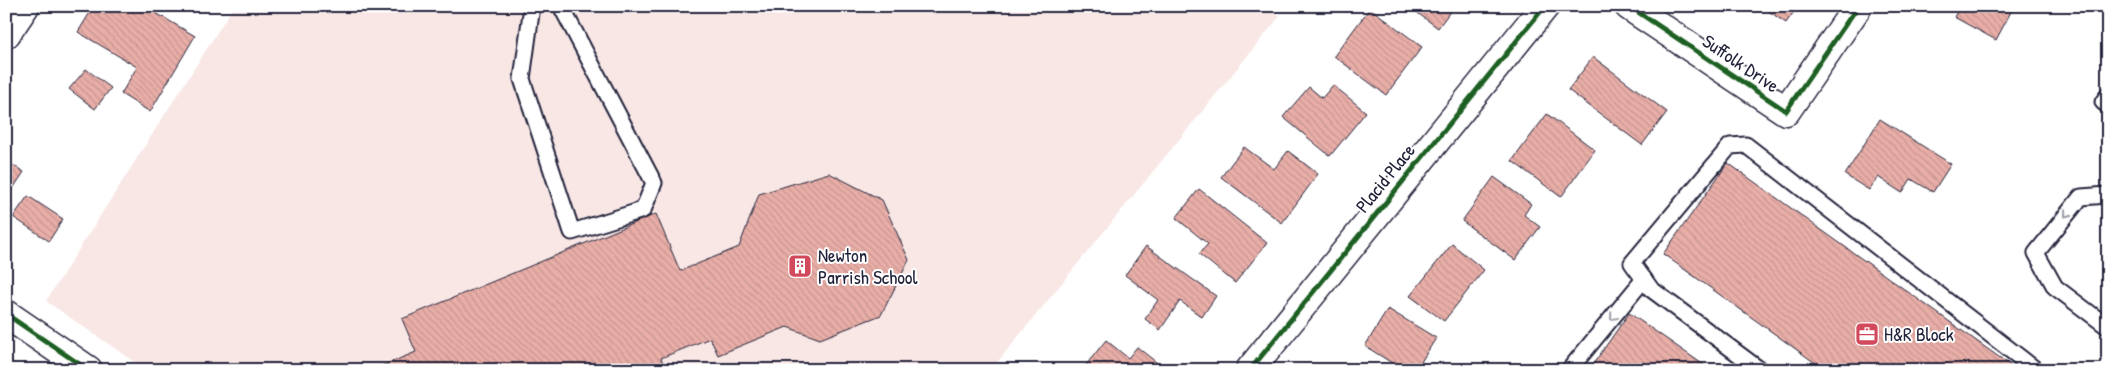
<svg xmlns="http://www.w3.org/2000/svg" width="2114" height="376" viewBox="0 0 2114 376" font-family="'Patrick Hand',sans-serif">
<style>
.built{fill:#f8e7e5}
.building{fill:url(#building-back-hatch);stroke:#22223b}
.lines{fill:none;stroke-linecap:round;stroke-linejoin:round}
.lane-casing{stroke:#22223b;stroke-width:19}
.street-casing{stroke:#22223b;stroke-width:31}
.lane{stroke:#fff;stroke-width:15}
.street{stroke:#fff;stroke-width:28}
.cycleway-casing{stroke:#fff;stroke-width:8}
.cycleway{stroke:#1b5e20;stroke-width:5}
.oneway{stroke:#9c9ca7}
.labels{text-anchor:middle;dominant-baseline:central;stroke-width:4;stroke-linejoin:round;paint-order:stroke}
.street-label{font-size:19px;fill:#22223b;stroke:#fff}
.poi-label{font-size:19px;fill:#22223b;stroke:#fff;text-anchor:start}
</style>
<defs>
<pattern id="building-back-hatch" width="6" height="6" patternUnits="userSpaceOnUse" patternTransform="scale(1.25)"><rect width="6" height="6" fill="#e8aea7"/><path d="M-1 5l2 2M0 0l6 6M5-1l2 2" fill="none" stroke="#c79591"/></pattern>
</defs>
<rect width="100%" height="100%" fill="#fff"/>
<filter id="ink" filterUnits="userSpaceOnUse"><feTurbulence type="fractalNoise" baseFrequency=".02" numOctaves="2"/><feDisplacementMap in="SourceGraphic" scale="10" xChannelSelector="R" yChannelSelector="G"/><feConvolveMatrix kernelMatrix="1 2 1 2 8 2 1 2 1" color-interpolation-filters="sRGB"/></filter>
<g filter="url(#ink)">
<polygon class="built" points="234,6 1265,6 1280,16 991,370 146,370 46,301"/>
<g class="building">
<polygon points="94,6 107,6 111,8 112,6 144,6 195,36 150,112 121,94 137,67 78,32"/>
<polygon points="1408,6 1454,6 1438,28"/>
<polygon points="1761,6 1798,6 1786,23"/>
<polygon points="1960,6 2014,6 1996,40 1954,17"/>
<polygon points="1370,8 1422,47 1386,95 1334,56"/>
<polygon points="1593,57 1667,112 1642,145 1568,90"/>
<polygon points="86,69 111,88 95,109 69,89"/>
<polygon points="1333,85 1366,112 1330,156 1283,117 1309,87 1322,98"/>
<polygon points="1547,114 1595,150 1561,197 1512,161"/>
<polygon points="1880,119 1951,164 1933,192 1911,179 1902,193 1878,177 1869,190 1845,175"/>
<polygon points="1244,147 1274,169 1288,151 1318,174 1282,223 1221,177"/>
<polygon points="6,161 24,172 6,199"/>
<polygon points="1728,163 2017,370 1825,370 1663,254"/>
<polygon points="829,173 882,200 909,260 881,315 820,339 787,327 718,355 710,338 661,358 666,370 372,370 416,352 402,319 656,214 680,271 739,247 759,194"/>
<polygon points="1494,177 1531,204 1524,215 1540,227 1515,260 1462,221"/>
<polygon points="1199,189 1267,243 1235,283 1199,254 1208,244 1176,218"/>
<polygon points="28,196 63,219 49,241 13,217"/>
<polygon points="1452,244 1484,270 1444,321 1410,296"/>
<polygon points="1146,246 1216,296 1202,317 1180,301 1160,330 1145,319 1158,300 1125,275"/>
<polygon points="1388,309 1436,338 1416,370 1403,370 1365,346"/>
<polygon points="1629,313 1711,370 1589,370"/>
<polygon points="1106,340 1128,358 1137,347 1161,366 1159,370 1082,370"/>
</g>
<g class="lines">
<g class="lane-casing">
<g id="lane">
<polyline points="532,6 522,79 572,232 643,210 654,183 561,6"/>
<polyline points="2108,95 2103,102 2108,106"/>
<polyline points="2108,195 2081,197 2036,253 2055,287 2108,327"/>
<polyline points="1569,370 1644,279"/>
<polyline points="1760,370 1651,289 1632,263 1730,146 1746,145 2036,370"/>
</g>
</g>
<g class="street-casing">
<g id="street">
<polyline points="1629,6 1786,111 1858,6"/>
<polyline points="6,34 25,6"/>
<polyline points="6,314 88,370"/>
<polyline points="1250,370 1545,6"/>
</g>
</g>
<use href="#lane" class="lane"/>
<use href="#street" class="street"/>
<g class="cycleway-casing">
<g id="cycleway">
<polyline points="1629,6 1786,111 1858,6"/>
<polyline points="6,314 88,370"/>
<polyline points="1250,370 1545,6"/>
</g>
</g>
<use href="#cycleway" class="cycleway"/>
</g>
<defs><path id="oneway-chevron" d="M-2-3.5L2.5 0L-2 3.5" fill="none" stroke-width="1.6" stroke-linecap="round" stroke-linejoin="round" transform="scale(1.25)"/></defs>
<g class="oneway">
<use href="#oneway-chevron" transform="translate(2067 214) rotate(129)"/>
<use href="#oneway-chevron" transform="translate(1613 317) rotate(130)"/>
</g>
</g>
<defs>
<g id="building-square" transform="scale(1.25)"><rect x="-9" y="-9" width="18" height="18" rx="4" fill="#d1495b" stroke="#fff"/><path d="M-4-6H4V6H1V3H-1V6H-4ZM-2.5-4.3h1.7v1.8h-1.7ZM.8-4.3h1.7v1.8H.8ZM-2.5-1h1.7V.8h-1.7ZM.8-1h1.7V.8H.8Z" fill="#fff"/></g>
<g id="office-square" transform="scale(1.25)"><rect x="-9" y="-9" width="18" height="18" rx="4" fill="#d1495b" stroke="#fff"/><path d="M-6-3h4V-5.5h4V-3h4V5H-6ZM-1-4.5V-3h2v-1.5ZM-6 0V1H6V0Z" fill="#fff"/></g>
</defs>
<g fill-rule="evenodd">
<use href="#building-square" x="800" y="266"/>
<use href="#office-square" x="1867" y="334"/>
</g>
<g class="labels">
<g class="street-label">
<text transform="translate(1741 63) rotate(34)">Suffolk Drive</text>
<text transform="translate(1385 178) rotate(-51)">Placid Place</text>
</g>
<g class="poi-label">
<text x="818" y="255">Newton<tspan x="818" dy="22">Parrish School</tspan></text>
<text x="1884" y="334">H&amp;R Block</text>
</g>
</g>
<rect width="2114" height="376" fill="none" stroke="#fff" stroke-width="25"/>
<rect x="12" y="12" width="2089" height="351" fill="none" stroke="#22223b" stroke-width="2" filter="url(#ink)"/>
</svg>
